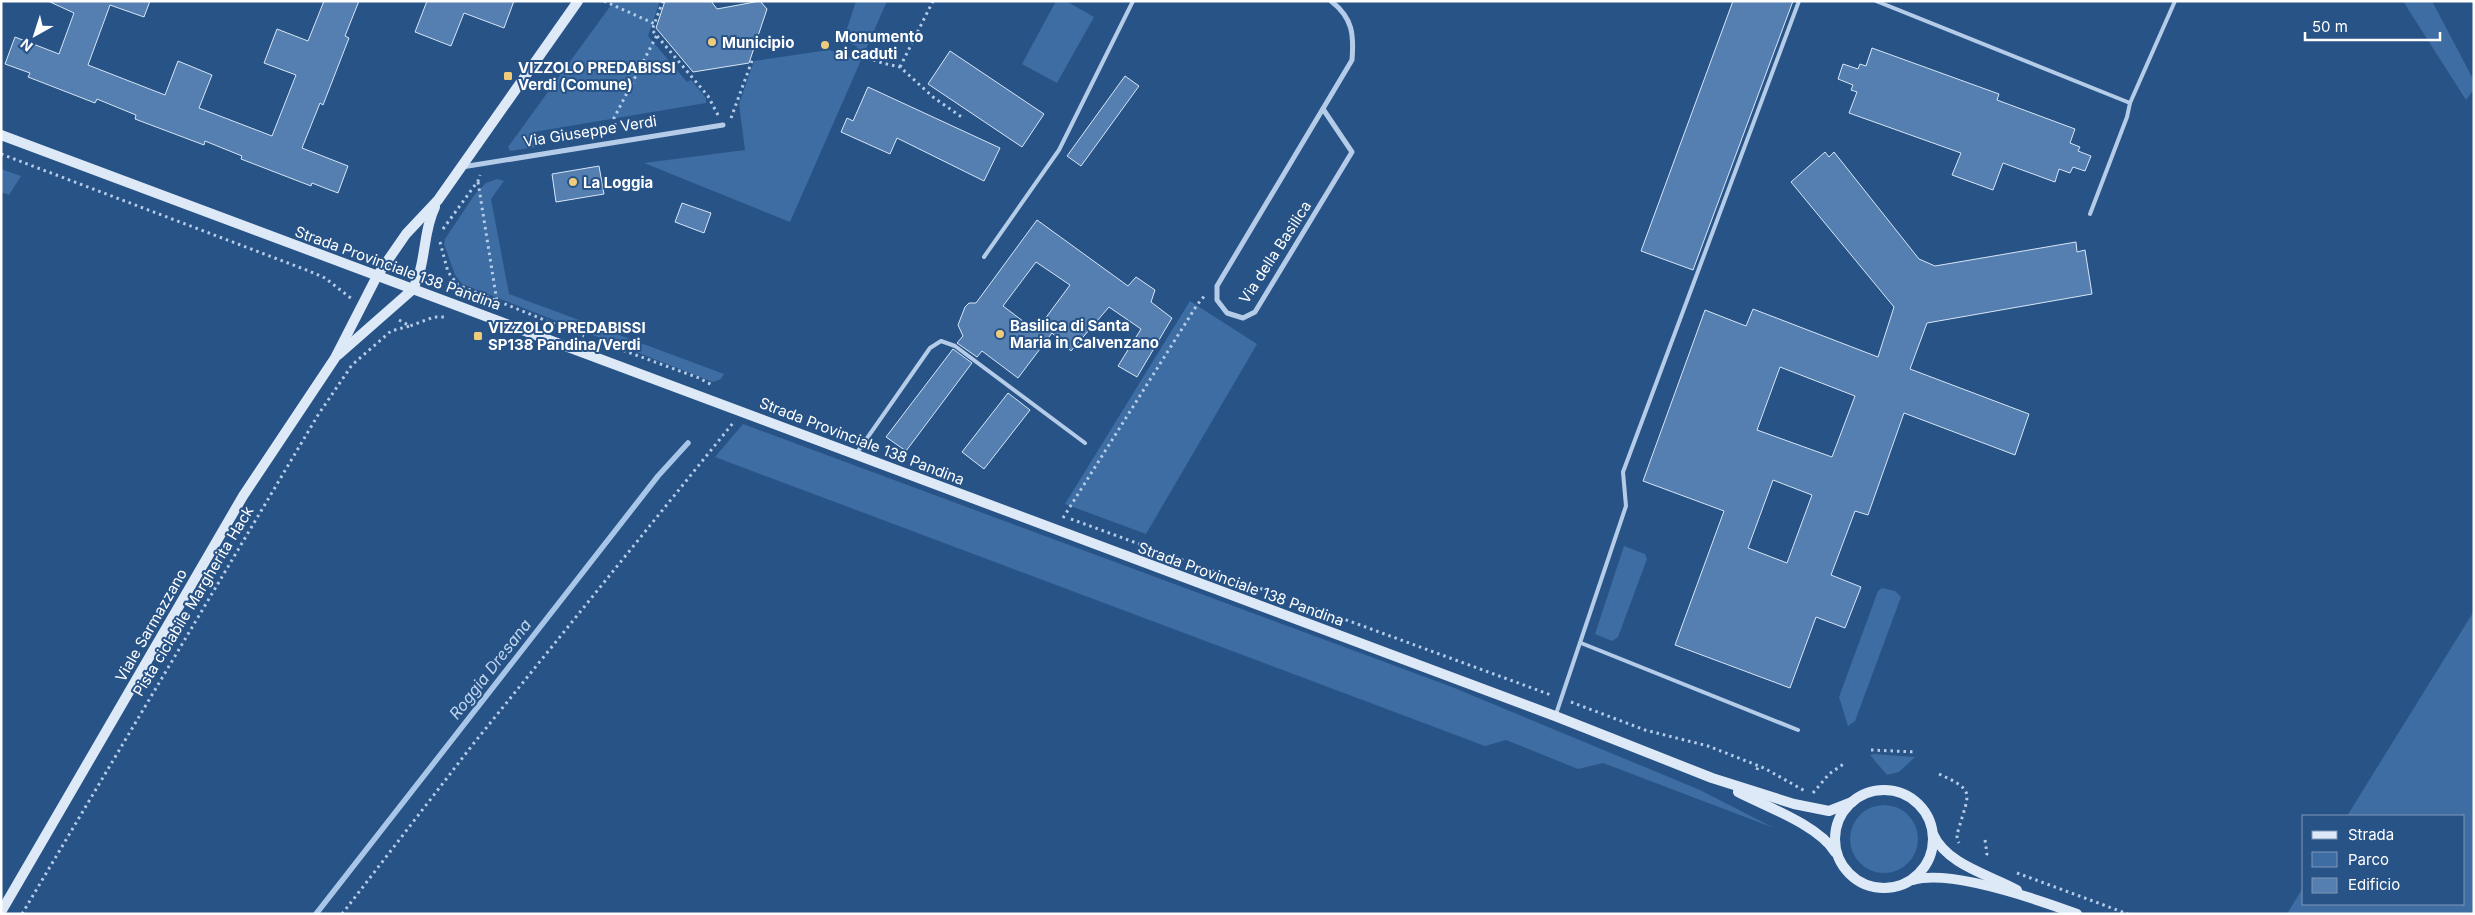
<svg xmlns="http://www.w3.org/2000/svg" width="2475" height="915" viewBox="0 0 2475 915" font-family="Inter,sans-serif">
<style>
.green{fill:#3d6da3}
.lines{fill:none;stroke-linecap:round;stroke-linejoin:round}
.stream{stroke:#a8c7e8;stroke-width:5.5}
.building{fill:#557fb0;stroke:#d7e6f6;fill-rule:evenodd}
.path{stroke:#b4cce8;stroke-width:3;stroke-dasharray:2.5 4;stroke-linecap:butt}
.lane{stroke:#b4cce8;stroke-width:4}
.street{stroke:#b4cce8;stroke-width:5}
.secondary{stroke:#dee9f7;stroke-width:10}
.poi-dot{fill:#f0cb7a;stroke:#285387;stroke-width:2}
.labels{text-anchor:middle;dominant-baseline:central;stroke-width:4;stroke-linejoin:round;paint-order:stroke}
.poi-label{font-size:15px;font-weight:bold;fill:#fff;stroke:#285387;text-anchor:start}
.street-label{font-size:15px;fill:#fff;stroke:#285387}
.water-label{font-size:16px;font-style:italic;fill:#bfd6ef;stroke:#285387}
</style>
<rect width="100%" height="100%" fill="#285387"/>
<g class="green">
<polygon points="614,1 660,1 648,36 687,82 691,80 706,98 706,103 534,132 536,147 510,151 508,147"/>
<polygon points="856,1 887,1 790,222 644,163 745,150 739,104 754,61 829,50 853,58 857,46 843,41"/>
<polygon points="1056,1 1066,1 1094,17 1057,83 1022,64"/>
<polygon points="2403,1 2432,1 2474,81 2474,89 2466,100"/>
<polygon points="1,169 21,176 9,195 1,192"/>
<polygon points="497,179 504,181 491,199 509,294 724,374 721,379 713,382 462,284 455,275 444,244 445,239 475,194 486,183"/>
<polygon points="1190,301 1257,344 1146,534 1065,504"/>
<polygon points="743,424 1452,687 1700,790 1774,828 1603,763 1578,769 1506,740 1485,746 715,457"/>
<polygon points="1624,546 1645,554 1647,559 1618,637 1612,641 1595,634"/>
<polygon points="1882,588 1895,591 1901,597 1855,721 1848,726 1839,697 1878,591"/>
<polygon points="2474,611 2474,914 2287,914 2304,886 2304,904 2464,904 2464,816 2347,816"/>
<polygon points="1874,754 1915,757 1899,772 1887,775 1870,755"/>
<circle cx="1884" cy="839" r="34"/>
</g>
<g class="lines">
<polyline class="stream" points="316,914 658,476 688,443"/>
</g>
<g class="building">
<polygon points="48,1 150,1 144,17 110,5 88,65 165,95 178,61 212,75 199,108 272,136 296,75 264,63 277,29 308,41 324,1 359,1 345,36 349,38 323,105 320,103 302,148 348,166 338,193 312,183 311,186 241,159 242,156 205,141 204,145 135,119 136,115 97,99 95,103 28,77 30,73 5,64 15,37 59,54 74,13"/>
<polygon points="427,1 514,1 504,28 464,13 451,46 415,32"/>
<polygon points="665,1 711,1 717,9 760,1 767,9 749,63 693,72 656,28"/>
<polygon points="1733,1 1793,1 1693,270 1641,251"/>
<polygon points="1872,48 1999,94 1997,100 2075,129 2070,143 2080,147 2078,151 2091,156 2085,171 2073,167 2070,173 2059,169 2055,182 2003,163 1993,190 1952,175 1961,153 1849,113 1857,92 1851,90 1853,85 1838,79 1843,64 1858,69 1860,64 1866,66"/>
<polygon points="950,51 1044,114 1022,147 928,84"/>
<polygon points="1125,76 1139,86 1081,166 1067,156"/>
<polygon points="868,87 1000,148 984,181 897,138 890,154 841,132 847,118 853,121"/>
<path d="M1825,152L1829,157L1834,152L1919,259L1935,266L2076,242L2077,252L2085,250L2092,294L1927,323L1910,369L2029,414L2015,455L1904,413L1868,515L1855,511L1831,575L1861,587L1845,628L1816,617L1790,688L1675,645L1724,511L1643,481L1705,310L1746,326L1753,309L1878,357L1894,307L1791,182ZM1780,367L1855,396L1832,457L1757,430ZM1773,480L1812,495L1787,563L1748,548Z"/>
<polygon points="599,166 604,194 556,202 552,174"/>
<polygon points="682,203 711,213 704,233 675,222"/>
<path d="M1037,220L1128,286L1136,277L1155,290L1151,302L1172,318L1137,377L1118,366L1141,329L1109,307L1071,351L1052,333L1018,378L982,351L977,357L957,343L963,336L958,325L965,307L969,303H976ZM1036,262L1070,285L1036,331L1003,306Z"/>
<polygon points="953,349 972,363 906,451 886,437"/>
<polygon points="1008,393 1030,410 984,469 962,452"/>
</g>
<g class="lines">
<g class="path">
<polyline points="604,1 655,24"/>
<polyline points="663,1 652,30 708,96 718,115"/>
<polyline points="855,53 882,63 900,67 933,97 963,118"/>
<polyline points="900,67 933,1"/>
<polyline points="731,118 753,58"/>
<polyline points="616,132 614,118 657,35"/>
<polyline points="1,154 309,271 325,278 352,299"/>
<polyline points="478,182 497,302"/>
<polyline points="443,229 478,181 480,175"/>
<polyline points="440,242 448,272 458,285 584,336"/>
<polyline points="399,320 410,326 434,317 444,317"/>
<polyline points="611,346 699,378 712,385"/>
<polyline points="1063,518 1197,305 1206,294"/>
<polyline points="1071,519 1551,695"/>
<polyline points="1571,702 1645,730 1708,746 1764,768 1805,791"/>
<polyline points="1871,750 1916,752"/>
<polyline points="1757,770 1758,766"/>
<path d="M1939,774C1976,791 1969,792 1959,828C1957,834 1956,837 1959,843"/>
<polyline points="1813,793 1829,774 1845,763"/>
<polyline points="1985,840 1987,854 1985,859"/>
<polyline points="2017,873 2128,914"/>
<polyline points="22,914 318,415 352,365 391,331 410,326"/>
<polyline points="342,914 474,743 733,423"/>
</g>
<g class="lane">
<polyline points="1876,1 2130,103 2127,117 2090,214"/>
<polyline points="2130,103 2175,1"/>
<polyline points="984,257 1059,150 1133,1"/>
<polyline points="856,454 930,348 941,341 955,346 1085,443"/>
<polyline points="1581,643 1798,730"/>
<polyline points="1556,714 1626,506 1623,472 1799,1"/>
</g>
<g class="street">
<path d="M1323,109L1352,152L1255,312L1243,318L1227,313L1217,300V286L1352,60C1354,35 1353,18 1331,1"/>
<polyline points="462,167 723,125"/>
</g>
<g class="secondary">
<polyline points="1,135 1555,716 1712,778 1794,804 1829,811 1852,802"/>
<path d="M338,355L412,290C427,265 422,233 435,207"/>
<circle cx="1884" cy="839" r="49"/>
<path d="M1738,792C1767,807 1818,825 1835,852"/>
<path d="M1933,834C1947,865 1990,875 2017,890"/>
<path d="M1913,880C1951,869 2039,900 2077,914"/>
<polyline points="1,912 243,496 335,358 377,276 406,234 438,200 578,1"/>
</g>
</g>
<g class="poi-dot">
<circle cx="712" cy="42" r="5"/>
<circle cx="825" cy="45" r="5"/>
<rect x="503" y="71" width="10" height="10" rx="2.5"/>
<circle cx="573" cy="182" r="5"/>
<circle cx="1000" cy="334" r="5"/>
<rect x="473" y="331" width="10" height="10" rx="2.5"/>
</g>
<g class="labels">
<g class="poi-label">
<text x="835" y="36">Monumento<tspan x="835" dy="17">ai caduti</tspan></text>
<text x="722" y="42">Municipio</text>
<text x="518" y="67">VIZZOLO PREDABISSI<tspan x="518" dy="17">Verdi (Comune)</tspan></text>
<text x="583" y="182">La Loggia</text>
<text x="1010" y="325">Basilica di Santa<tspan x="1010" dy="17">Maria in Calvenzano</tspan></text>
<text x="488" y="327">VIZZOLO PREDABISSI<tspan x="488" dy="17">SP138 Pandina/Verdi</tspan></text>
</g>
<g class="street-label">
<text transform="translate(590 131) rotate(-9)">Via Giuseppe Verdi</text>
<text transform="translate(1275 252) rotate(-57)">Via della Basilica</text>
<text transform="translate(398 268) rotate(20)">Strada Provinciale 138 Pandina</text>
<text transform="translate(862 441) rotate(21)">Strada Provinciale 138 Pandina</text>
<text transform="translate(1241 584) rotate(20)">Strada Provinciale 138 Pandina</text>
<text transform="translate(193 601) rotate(-59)">Pista ciclabile Margherita Hack</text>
<text transform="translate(151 625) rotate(-60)">Viale Sarmazzano</text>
</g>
<g class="water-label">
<text transform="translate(490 669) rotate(-52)">Roggia Dresana</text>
</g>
</g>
<rect width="2475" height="915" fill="none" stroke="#ffffff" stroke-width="5"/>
<rect x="2302" y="815" width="162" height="90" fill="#285387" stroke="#7e98b7"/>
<rect x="2312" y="831" width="25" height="8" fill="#dee9f7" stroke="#7e98b7"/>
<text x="2348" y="840" font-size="15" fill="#ffffff">Strada</text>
<rect x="2312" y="852" width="25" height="15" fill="#3d6da3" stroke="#7e98b7"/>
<text x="2348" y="865" font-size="15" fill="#ffffff">Parco</text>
<rect x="2312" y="878" width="25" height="15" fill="#557fb0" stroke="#7e98b7"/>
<text x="2348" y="890" font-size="15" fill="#ffffff">Edificio</text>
<g transform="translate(35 35) rotate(219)" stroke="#285387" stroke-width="4" paint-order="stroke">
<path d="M0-4L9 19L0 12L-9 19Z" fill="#ffffff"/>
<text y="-8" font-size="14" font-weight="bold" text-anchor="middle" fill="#ffffff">N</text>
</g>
<path d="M2305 32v8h135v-8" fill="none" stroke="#ffffff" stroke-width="2.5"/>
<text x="2312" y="32" font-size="15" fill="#ffffff" stroke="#285387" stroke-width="4" paint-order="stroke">50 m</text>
</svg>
